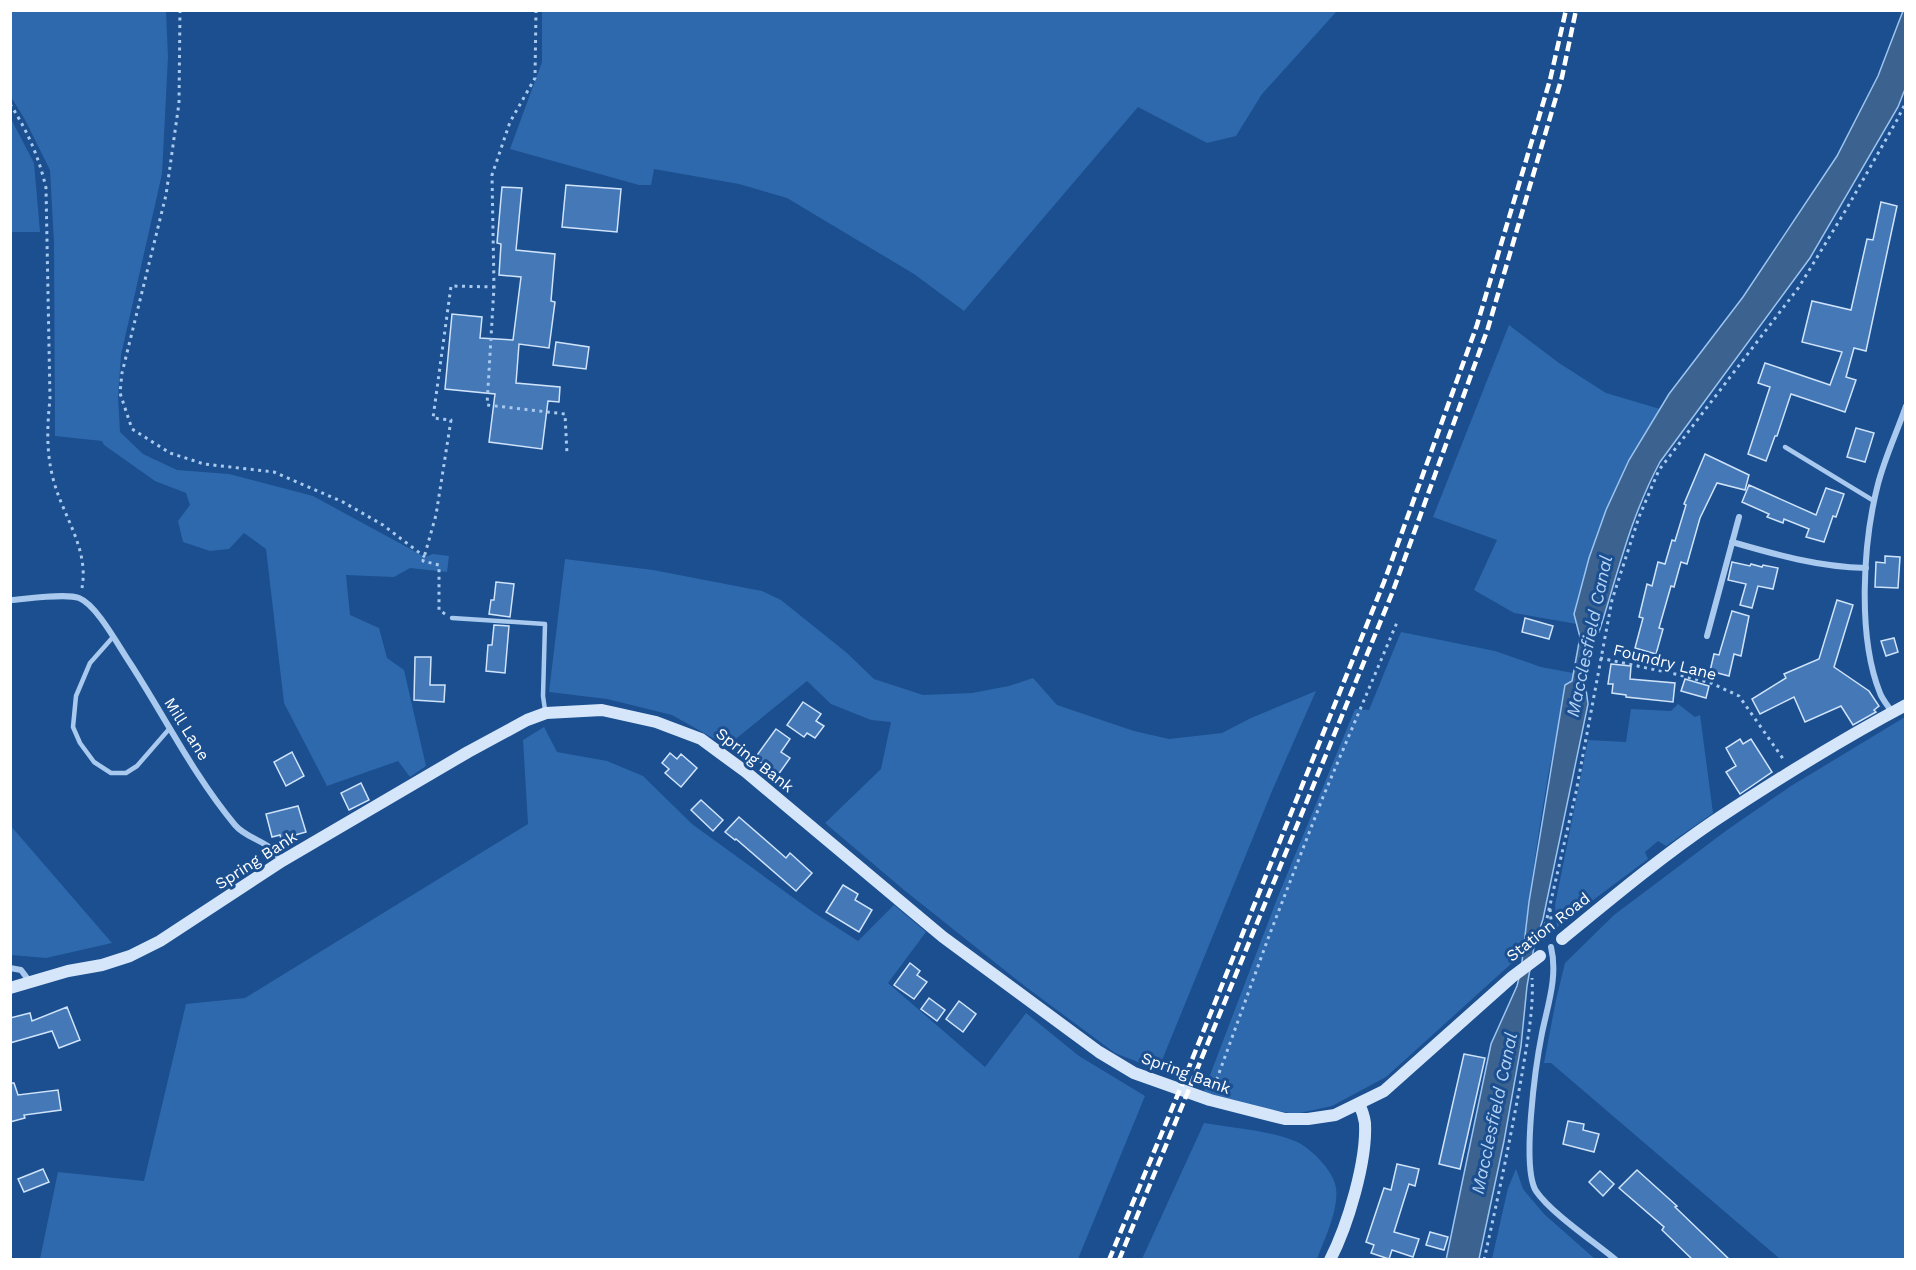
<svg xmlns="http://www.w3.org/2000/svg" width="1916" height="1270" viewBox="0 0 1916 1270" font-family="'Work Sans',sans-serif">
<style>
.green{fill:#2e69ad}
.water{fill:#3c6290;stroke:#9cc4f0;stroke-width:1.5}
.building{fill:#4478b7;stroke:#cfe3fa;stroke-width:1.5}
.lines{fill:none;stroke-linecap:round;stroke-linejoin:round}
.path{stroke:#a9c9ee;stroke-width:3;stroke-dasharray:3 4.5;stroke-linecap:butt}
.lane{stroke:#a9c9ee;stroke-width:4.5}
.street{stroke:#a9c9ee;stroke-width:6}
.secondary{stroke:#d6e6fa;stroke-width:12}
.rail{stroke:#fff;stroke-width:4.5;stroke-dasharray:10 4.5;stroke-linecap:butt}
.labels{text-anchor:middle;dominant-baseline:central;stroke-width:6;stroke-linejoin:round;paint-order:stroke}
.street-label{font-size:16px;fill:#fff;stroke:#1b4f8f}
.water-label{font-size:18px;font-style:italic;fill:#b5d3f5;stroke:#1b4f8f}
</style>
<rect width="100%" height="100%" fill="#1b4f8f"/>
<g class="green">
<polygon points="10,11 166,11 168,57 162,174 121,355 118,397 120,432 143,454 177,470 229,474 313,496 425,557 433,554 449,556 447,572 410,568 394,577 346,575 350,615 379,628 387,658 404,670 426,766 410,777 398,761 327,786 284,703 266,549 244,533 229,549 210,551 183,542 178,521 190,505 186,493 155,481 104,445 102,441 55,436 54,243 50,170 24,118 11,97"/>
<polygon points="542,11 542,10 1337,11 1262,94 1236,136 1207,143 1138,107 964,311 914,274 787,198 739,184 654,169 651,185 639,185 510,149 542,62"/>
<polygon points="10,117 34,163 40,232 11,232"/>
<path d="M1509,325L1559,363L1606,393L1660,409C1627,464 1600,517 1583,579C1579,594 1572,609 1577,624L1514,613L1474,590L1497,540L1433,517Z"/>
<polygon points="565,559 653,570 762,591 781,600 847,653 874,679 923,695 972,693 1009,686 1033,678 1057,705 1134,731 1169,739 1222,733 1251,718 1316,691 1272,791 1158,1070 1115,1053 1026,987 904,890 825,823 881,769 891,722 871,720 831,704 807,681 727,746 672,715 607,699 549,692"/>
<path d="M1401,632L1495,651L1541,667L1573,673L1572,682L1565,686C1561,716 1554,746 1548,776C1538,835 1529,894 1523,953L1386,1077L1332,1106L1295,1114L1223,1101L1204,1091L1277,899L1355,709L1369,710Z"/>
<polygon points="1678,704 1695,717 1700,715 1713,813 1666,846 1658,841 1645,852 1648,859 1557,927 1555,905 1588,740 1626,742 1631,709 1671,711"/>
<polygon points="1905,717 1905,1259 1780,1259 1551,1063 1544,1063 1556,1000 1565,963 1614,915 1727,830 1791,786"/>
<polygon points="544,727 557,752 607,761 643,776 692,824 813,912 858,941 894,905 926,932 888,983 985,1067 1026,1013 1079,1056 1145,1096 1078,1259 40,1259 58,1172 144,1181 186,1004 245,998 528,824 523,740"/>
<polygon points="10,825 112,943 46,958 11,955"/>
<path d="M1204,1123C1233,1128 1267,1130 1295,1141C1310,1147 1334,1171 1336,1188C1339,1210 1324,1240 1317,1259H1142Z"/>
<polygon points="1516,1169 1523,1189 1544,1214 1595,1259 1492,1259 1508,1188"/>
</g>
<path class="water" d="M1903,11H1905V89L1898,107L1810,258L1660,462C1630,518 1618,573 1599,632L1593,641L1585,682L1588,704L1543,919L1534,947L1527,986L1521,1046L1504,1141L1479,1259L1446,1260L1491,1044L1517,986L1521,970L1529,902L1565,685L1572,681L1580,637L1574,614L1589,558L1606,510L1629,460L1669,394L1743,297L1837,156L1878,76Z"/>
<g class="building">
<polygon points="566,185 621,189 617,232 562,227"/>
<polygon points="502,187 522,188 516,250 555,254 551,301 555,302 549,348 519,344 516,383 560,387 559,402 548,401 542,449 489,442 495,394 445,389 452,314 482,317 480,338 513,340 521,277 499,275 501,244 497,243"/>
<polygon points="1881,202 1897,206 1866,351 1854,348 1846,377 1856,380 1845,412 1791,394 1777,436 1775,436 1766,461 1748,454 1770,387 1758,383 1765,363 1830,385 1842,352 1802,342 1812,301 1851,310 1867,239 1873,240"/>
<polygon points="556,342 589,347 586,369 553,365"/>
<polygon points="1856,428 1874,433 1865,462 1847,457"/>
<polygon points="1705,454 1749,475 1745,490 1717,483 1700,518 1687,564 1681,562 1674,587 1671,586 1659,628 1663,629 1656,654 1635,648 1643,618 1639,617 1647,584 1652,586 1658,562 1665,564 1672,540 1675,541 1686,505 1684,504"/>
<polygon points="1749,485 1816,515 1826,488 1844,494 1836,517 1833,516 1824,542 1806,537 1809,529 1784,519 1783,523 1767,517 1769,514 1742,502"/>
<polygon points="1885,556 1900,557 1898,588 1875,587 1876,562 1885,563"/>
<polygon points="1732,562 1750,566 1751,564 1762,567 1763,565 1778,568 1773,589 1758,586 1752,608 1740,605 1746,584 1728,580"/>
<polygon points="496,582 514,584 510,617 489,614 491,600 494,600"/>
<polygon points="1837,600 1853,605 1834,667 1869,691 1879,706 1874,710 1876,712 1853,725 1841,706 1805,722 1794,697 1760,714 1752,699 1786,678 1784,674 1819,659"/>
<polygon points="1732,611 1749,616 1741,656 1734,654 1729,676 1710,671 1714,654 1719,655"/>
<polygon points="1525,618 1553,626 1549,639 1522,632"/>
<polygon points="494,625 509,626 505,673 486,671 488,645 492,645"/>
<polygon points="1894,638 1898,652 1886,656 1881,641"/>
<polygon points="415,657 431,657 430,685 445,685 444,702 414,700"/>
<polygon points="1611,664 1631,666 1630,679 1675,683 1673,702 1626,697 1626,695 1612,693 1613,684 1608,684"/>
<polygon points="1685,679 1709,686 1706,698 1681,691"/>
<polygon points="803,702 821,714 816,721 824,726 815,738 807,733 804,737 787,725"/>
<polygon points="776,729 790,739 781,752 790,758 778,775 755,758"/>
<polygon points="1740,739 1743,744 1751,739 1772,772 1740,794 1726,772 1736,766 1726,748"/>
<polygon points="292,752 304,776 286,786 274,762"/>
<polygon points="670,753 677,759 681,754 697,768 681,787 665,773 669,769 662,763"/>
<polygon points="361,783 369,800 349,810 341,793"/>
<polygon points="701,800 723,820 713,831 691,810"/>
<polygon points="298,806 306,832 281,839 280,835 272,837 266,814"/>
<polygon points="739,817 786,858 790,853 812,873 796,891 736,839 735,840 725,832"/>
<polygon points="843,885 858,894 855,900 872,910 859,932 826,912"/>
<polygon points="910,963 920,971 917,975 927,982 914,999 894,985"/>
<polygon points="929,998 945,1010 937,1021 921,1009"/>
<polygon points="959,1001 976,1014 963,1032 946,1019"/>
<polygon points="67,1007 80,1040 59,1048 52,1031 10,1043 10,1018 30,1013 32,1021"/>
<polygon points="1464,1054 1485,1058 1460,1169 1439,1164"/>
<polygon points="10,1083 14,1083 18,1095 58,1090 61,1110 24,1115 25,1118 10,1122"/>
<polygon points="1568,1121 1584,1124 1583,1130 1599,1134 1594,1152 1563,1144"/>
<polygon points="1397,1164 1419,1169 1415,1186 1409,1184 1394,1232 1419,1239 1413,1257 1392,1250 1389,1259 1371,1253 1374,1245 1366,1242 1384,1188 1391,1190"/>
<polygon points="43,1169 49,1182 24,1192 18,1179"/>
<polygon points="1637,1170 1677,1206 1675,1207 1730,1260 1693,1260 1662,1230 1664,1227 1619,1188"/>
<polygon points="1600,1171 1614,1184 1603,1196 1589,1182"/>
<polygon points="1430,1232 1448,1237 1444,1250 1426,1245"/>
</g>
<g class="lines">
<g class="path">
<polyline points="180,10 179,103 166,195 122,373 120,393 132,429 170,453 204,464 274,472 343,502 383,525 425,557"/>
<polyline points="536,10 535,78 510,122 492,175 494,287 487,405 565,414 567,454"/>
<path d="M10,104C27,130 39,157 46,188L50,399C47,427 46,454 54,482C64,518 89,549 82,588"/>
<polyline points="445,614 439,610 439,565 423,561 436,515 451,420 433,418 451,286 494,287"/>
<polyline points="1600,658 1675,674 1711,683 1739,696 1784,760"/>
<polyline points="1550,909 1552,930"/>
<polyline points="1542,940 1576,792 1612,600 1639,517 1659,470 1799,287 1847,208 1897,120 1906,102"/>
<polyline points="1214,1087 1269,936 1323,797 1398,620"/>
<path d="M1484,1260C1498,1198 1511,1136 1522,1074C1527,1043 1534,1009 1532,978"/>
</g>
<g class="lane">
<polyline points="1785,447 1874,501"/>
<polyline points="452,618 545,624 543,696 545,710"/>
<polyline points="113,637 90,663 76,696 73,727 80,743 94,762 111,773 126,773 137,766 170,728"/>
</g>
<g class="street">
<path d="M1732,542C1777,555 1819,567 1866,568"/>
<path d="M10,600C26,599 66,593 79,598C97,605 119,647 130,663C165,717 194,776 235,825C245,837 262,840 273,850C276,853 279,858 282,861"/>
<polyline points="1707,636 1739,517"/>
<path d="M1892,712C1888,706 1882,699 1880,693C1857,636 1863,542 1878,484C1885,457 1897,432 1906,406"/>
<path d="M1551,947C1558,976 1548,1004 1542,1033C1536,1063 1521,1167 1536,1191C1551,1213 1593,1241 1616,1260"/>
<polyline points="10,968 21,970 30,982"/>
</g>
<g class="secondary">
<path d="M1562,939C1612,898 1661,857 1714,821C1776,780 1840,740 1906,705"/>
<polyline points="10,988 68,971 102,965 130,956 160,941 282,861 468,752 527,720 546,713 602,710 656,722 701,739 746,772 943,937 1099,1052 1134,1073 1210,1100 1285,1119 1308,1119 1335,1115 1384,1091 1512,977 1540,956"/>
<path d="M1330,1260C1348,1225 1367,1161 1365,1123C1364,1116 1362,1110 1359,1104"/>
</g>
<g class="rail">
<polyline points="1109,1260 1183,1082 1384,582 1477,325 1550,80 1566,10"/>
<polyline points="1119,1260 1393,591 1488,328 1562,77 1576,10"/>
</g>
</g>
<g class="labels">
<g class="street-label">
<text transform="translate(1665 662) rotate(14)">Foundry Lane</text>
<text transform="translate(187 729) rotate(58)">Mill Lane</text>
<text transform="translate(755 760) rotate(38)">Spring Bank</text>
<text transform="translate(256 860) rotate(-33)">Spring Bank</text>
<text transform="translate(1548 927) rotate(-38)">Station Road</text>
<text transform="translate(1186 1073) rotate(20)">Spring Bank</text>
</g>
<g class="water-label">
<text transform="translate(1589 636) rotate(-78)">Macclesfield Canal</text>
<text transform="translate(1494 1113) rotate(-78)">Macclesfield Canal</text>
</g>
</g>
<rect width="1916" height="1270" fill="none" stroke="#ffffff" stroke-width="24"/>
</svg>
